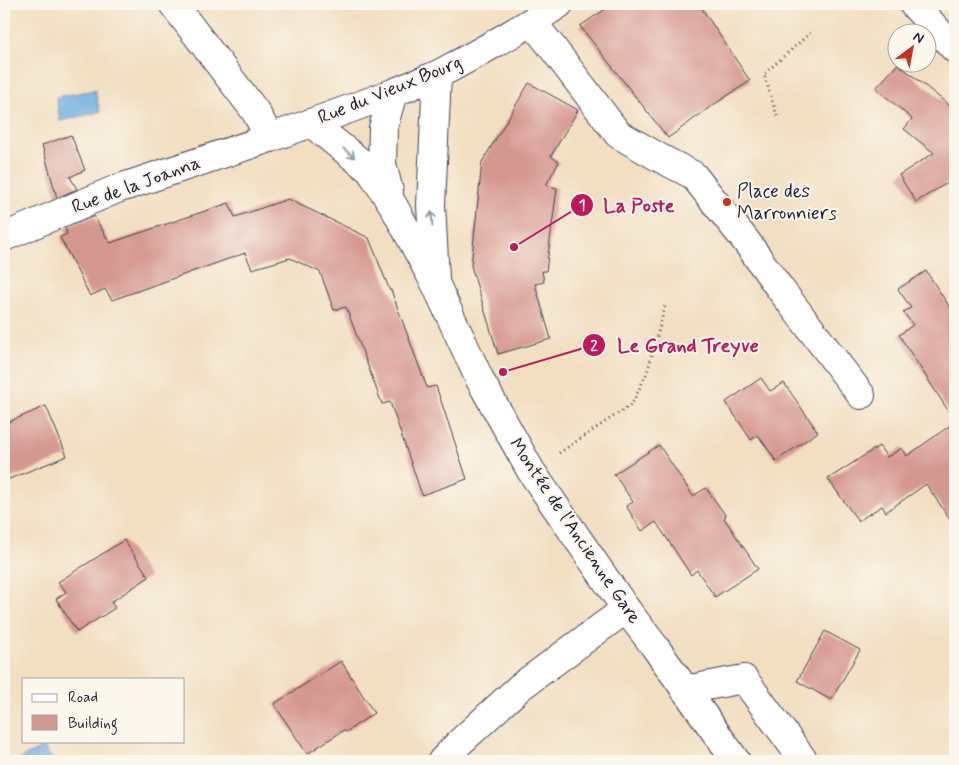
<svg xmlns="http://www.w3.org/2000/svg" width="959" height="765" viewBox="0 0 959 765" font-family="Mynerve,sans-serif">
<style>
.water{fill:#69aadd;stroke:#46668c}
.building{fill:#d59891}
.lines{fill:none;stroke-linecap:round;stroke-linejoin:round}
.street-casing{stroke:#413e4f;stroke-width:30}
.secondary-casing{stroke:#413e4f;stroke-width:30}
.path{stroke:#413e4f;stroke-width:3;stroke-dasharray:1 4;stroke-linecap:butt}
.street{stroke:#fff;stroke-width:28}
.secondary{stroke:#fff;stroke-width:28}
.oneway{stroke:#9c9ca7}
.poi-dot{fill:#c8321e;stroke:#fbf7ec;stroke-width:2}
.labels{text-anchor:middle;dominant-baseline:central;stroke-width:4;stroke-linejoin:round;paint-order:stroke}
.street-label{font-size:19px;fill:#22223b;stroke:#fbf7ec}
.poi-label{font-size:19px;fill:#22223b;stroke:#fbf7ec;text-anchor:start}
.leader{fill:none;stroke:#c2185b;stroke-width:2}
.callout-dot{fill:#c2185b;stroke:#fbf7ec;stroke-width:2}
.mark-label{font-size:15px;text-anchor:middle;font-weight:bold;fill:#fff}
.callout-label{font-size:20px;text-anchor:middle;font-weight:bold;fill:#c2185b;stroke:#fbf7ec;stroke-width:4;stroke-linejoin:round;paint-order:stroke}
</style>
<rect width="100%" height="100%" fill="#fbf7ec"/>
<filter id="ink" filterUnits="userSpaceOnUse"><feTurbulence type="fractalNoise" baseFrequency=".02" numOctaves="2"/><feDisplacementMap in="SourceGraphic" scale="10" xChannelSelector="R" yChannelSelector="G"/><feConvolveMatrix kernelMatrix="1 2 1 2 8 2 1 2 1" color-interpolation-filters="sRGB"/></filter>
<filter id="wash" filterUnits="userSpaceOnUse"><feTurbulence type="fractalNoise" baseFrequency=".0096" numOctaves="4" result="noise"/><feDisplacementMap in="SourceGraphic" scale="20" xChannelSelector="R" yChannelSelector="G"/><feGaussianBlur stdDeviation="1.12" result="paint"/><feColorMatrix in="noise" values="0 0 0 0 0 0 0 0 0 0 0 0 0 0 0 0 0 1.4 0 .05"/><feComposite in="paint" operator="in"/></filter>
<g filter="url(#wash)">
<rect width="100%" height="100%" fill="#f2dec1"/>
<g class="water">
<polygon points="95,90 100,112 60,121 56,97"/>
<polygon points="44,747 53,761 19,761 23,757"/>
</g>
<g id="blocks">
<g class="building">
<polygon points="613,4 699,4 750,81 710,107 668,138 580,26"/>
<polygon points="898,64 955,110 955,178 916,202 899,175 934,153 904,129 912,119 876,88"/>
<polygon points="529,83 578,110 551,156 559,162 546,185 557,188 546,271 542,271 544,282 535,284 551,339 498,354 471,266 482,162"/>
<polygon points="71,135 85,170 70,177 77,189 57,198 42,145"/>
<polygon points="288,199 369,238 390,291 391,290 427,388 436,386 467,479 422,495 390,402 382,404 346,307 334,310 320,272 290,258 252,269 245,253 112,300 105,289 90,296 60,237 67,234 65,228 94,216 110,243 229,203 235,217"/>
<polygon points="926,271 955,315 955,421 899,335 913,325 903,312 911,308 898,289"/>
<polygon points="761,378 770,391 784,383 818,432 776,461 758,435 751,440 726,402"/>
<polygon points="46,406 67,456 4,481 4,424"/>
<polygon points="955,422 955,527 926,484 886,512 882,506 858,521 828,479 879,446 887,457 902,448 907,456"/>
<polygon points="659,445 693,496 706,488 726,516 724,518 758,569 715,597 697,570 691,575 656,522 642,531 626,506 633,502 614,474"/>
<polygon points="124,540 149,577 111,602 115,608 77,632 56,599 66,592 58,582"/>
<polygon points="825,631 860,650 831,700 797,681"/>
<polygon points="341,661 374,713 346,732 344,730 307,754 274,704"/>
</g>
</g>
</g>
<g filter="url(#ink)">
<use href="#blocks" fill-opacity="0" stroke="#413e4f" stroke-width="1"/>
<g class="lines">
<g class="street-casing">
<g id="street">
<polyline points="173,4 255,111 270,138"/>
<polyline points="913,4 955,49"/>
<polyline points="532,22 552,47 618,134 660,158 693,175 746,241 778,286 861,395"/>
<path d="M437,75C479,53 520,30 559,4"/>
<polyline points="685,690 744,679 804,761"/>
<polyline points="442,761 458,744 520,687 626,609"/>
</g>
</g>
<g class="secondary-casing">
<g id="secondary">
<polyline points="311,123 370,170 393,205 436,285 480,380 531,471 626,609 655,647 736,761"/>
<polyline points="389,191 382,164 383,128 393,93"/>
<polyline points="4,237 117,189 270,138 393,93 437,75 431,205 435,278"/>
</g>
</g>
<g class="path">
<polyline points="777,116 764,74 810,33"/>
<polyline points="559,453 632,404 647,373 666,303"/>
</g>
<use href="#street" class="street"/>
<use href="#secondary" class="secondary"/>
</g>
<defs><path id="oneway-shaft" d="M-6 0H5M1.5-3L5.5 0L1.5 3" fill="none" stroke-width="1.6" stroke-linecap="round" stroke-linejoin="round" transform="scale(1.25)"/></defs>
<g class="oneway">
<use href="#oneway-shaft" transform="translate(349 153) rotate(39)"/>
<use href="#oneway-shaft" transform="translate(432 219) rotate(-93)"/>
</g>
</g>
<circle class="poi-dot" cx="727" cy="202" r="5"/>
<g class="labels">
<g class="street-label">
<text transform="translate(390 90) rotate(-22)">Rue du Vieux Bourg</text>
<text transform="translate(136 185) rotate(-20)">Rue de la Joanna</text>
<text transform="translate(575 531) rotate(56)">Montée de l'Ancienne Gare</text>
</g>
<g class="poi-label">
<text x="737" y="191">Place des<tspan x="737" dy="22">Marronniers</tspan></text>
</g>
</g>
<path class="leader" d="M514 247L582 205M503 372L594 345"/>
<g class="callout-dot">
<circle cx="514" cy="247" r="5"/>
<circle cx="503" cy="372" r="5"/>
<circle cx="582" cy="205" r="12"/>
<circle cx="594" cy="345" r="12"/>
</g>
<g class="mark-label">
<text x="582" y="210">1</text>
<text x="594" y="351">2</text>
</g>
<g class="callout-label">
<text x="639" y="212">La Poste</text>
<text x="688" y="352">Le Grand Treyve</text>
</g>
<rect width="959" height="765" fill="none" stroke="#fbf7ec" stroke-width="20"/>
<rect x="22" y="678" width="162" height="65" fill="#fbf7ec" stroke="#a4a2a5"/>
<rect x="32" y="694" width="25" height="8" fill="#ffffff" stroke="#a4a2a5"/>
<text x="68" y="702" font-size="15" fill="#22223b">Road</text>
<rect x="32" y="715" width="25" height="15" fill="#d59891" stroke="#a4a2a5"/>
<text x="68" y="728" font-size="15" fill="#22223b">Building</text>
<g transform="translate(912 48) rotate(32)"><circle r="24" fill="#fbf7ec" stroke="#a4a2a5"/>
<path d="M0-4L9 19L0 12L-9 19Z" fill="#c8321e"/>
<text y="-8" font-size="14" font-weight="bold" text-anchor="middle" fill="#22223b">N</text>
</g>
</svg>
